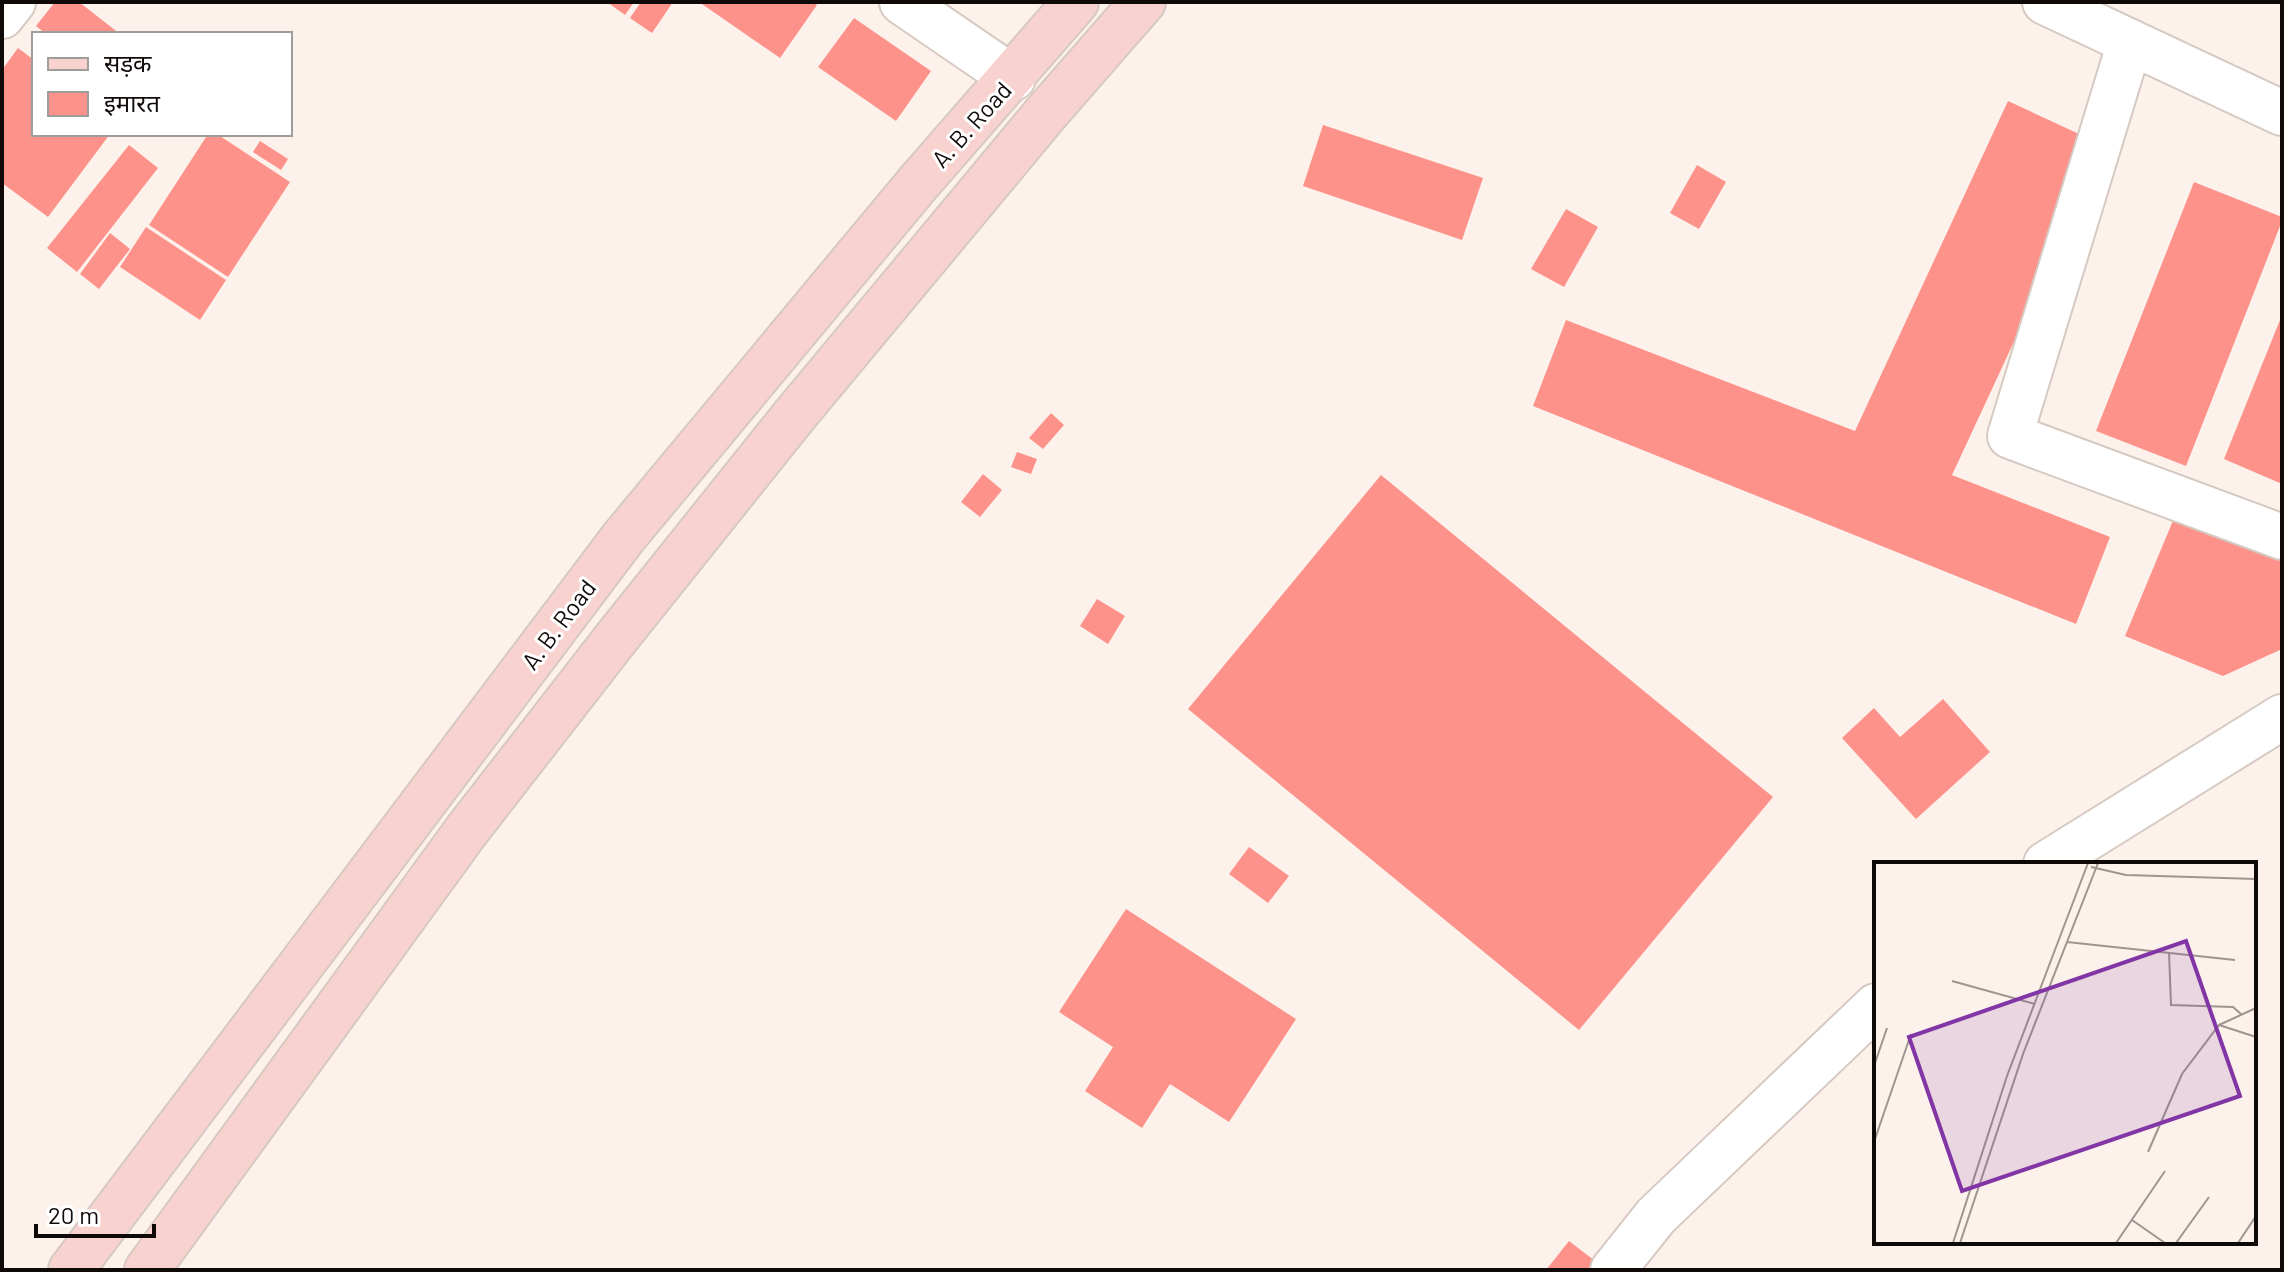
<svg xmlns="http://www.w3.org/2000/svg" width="2284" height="1272" viewBox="0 0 2284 1272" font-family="Barlow,'Noto Sans Devanagari',sans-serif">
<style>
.building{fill:#fd928b}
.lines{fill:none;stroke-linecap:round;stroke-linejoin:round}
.street-casing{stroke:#d6c9c1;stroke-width:48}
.secondary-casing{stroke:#d6c9c1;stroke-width:48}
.street{stroke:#fff;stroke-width:44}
.secondary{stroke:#f8d2ce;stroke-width:44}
.labels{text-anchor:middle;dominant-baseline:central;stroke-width:6;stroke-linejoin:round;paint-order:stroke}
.street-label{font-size:24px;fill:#0f0a08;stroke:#fff}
.inset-road{fill:none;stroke:#9e9590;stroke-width:2}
.view{fill:#8235a5;fill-opacity:0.15;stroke:#8235a5;stroke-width:4}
.inset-edge{fill:none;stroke:#0f0a08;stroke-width:4}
</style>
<rect width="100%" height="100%" fill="#fdf2eb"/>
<g class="building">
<polygon points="55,2 79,2 120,34 46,34 36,26"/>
<polygon points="607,2 634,2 625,15"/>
<polygon points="641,2 673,2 652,33 630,18"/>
<polygon points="699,2 813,2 817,5 780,58"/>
<polygon points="854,18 931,71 896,121 818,67"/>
<polygon points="18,48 34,60 34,134 110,134 48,217 2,183 2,70"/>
<polygon points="2008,101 2105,146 1952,475 2110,537 2076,624 1533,406 1566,320 1855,431"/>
<polygon points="1323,125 1483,178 1462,240 1303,186"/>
<polygon points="208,134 217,134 290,182 228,277 149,225"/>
<polygon points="260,141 288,159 281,170 253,152"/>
<polygon points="129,145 158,168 77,272 47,248"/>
<polygon points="1697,165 1726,182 1699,229 1670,213"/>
<polygon points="2194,182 2282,217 2282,221 2186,466 2096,431"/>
<polygon points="1566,209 1598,227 1564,287 1531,269"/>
<polygon points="146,227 226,280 200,320 120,267"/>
<polygon points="110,233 130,249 99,289 80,274"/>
<polygon points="2282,315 2282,484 2224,459"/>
<polygon points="1051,413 1064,425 1043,449 1029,438"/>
<polygon points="1017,452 1037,459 1031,474 1011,467"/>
<polygon points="983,474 1002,490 980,517 961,502"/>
<polygon points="1381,475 1773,797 1579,1030 1188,709"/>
<polygon points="2177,511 2282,553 2282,649 2223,676 2125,636"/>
<polygon points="1097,599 1125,616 1108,644 1080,626"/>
<polygon points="1943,699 1990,752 1916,819 1842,738 1874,708 1900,737"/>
<polygon points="1249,847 1289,876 1268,903 1229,874"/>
<polygon points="1126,909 1296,1019 1229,1122 1170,1084 1142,1128 1085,1091 1113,1047 1059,1012"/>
<polygon points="1569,1241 1599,1264 1594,1270 1546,1270"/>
</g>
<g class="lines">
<g class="street-casing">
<g id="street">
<polyline points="902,2 1013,78"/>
<polyline points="2045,2 2282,113"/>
<polyline points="2,16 13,2"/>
<polyline points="2130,42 2010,436 2282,537"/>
<polyline points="2046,864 2282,717"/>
<polyline points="1613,1270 1656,1216 1876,1006"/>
</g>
</g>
<g class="secondary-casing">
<g id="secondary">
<polyline points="71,1270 623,538 919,182 1076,2"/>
<polyline points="147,1270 467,830 617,637 794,416 1047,112 1143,2"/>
</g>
</g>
<use href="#street" class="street"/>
<use href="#secondary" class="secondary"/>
</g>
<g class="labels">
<g class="street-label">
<text transform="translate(971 124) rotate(-48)">A. B. Road</text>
<text transform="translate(558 624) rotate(-53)">A. B. Road</text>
</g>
</g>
<g transform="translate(1874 862)">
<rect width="382" height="382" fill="#fdf2eb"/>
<path class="inset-road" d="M217,5L252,13L382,17M193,80L361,98M295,90L297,143L359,145L367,152M78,119L161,142M345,163L382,146M0,204L13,166M0,280L37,172M274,290L308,212L345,163L382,175M258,358L291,381M79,381L133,214L214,1M86,381L149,192L224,1M242,381L291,309M302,381L335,335M364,381L382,354"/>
<path class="view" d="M312,79L366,234L88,329L35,175Z"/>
<rect width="382" height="382" class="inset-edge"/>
</g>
<rect width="2284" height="1272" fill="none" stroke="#0f0a08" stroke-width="8"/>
<rect x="32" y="32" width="260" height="104" fill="#ffffff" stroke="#9f9d9c" stroke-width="2"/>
<rect x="48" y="58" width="40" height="12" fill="#f8d2ce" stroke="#9f9d9c" stroke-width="2"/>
<text x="104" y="72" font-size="24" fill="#0f0a08">सड़क</text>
<rect x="48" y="92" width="40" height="24" fill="#fd928b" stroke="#9f9d9c" stroke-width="2"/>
<text x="104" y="112" font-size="24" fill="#0f0a08">इमारत</text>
<path d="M36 1224v12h118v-12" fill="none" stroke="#0f0a08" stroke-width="4"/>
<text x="48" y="1224" font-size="24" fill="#0f0a08" stroke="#ffffff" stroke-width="6" paint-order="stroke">20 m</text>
</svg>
